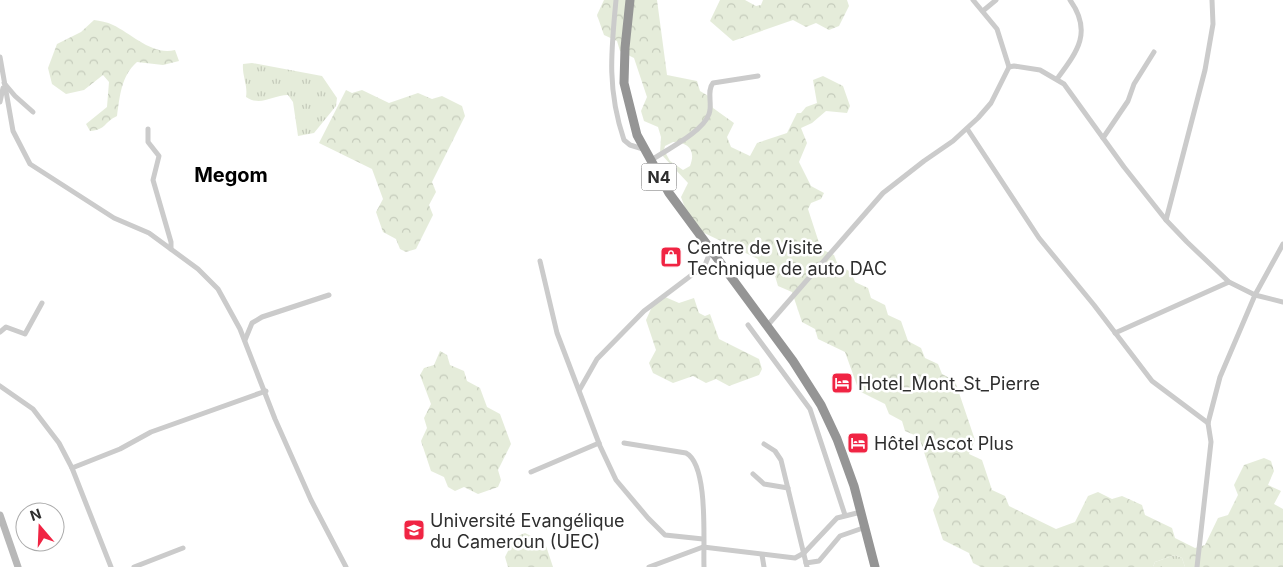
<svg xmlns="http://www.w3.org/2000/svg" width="1283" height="567" viewBox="0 0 1283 567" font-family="Inter,sans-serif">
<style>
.grass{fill:url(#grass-tufts)}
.forest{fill:url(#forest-crowns);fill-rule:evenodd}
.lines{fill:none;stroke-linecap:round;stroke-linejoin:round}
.street{stroke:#cbcbcb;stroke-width:5}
.secondary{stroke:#b8b8b8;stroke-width:7}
.highway{stroke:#959595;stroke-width:9}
.labels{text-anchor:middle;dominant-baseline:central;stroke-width:5;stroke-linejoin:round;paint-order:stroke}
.shield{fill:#fff;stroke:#6d6d6d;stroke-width:1}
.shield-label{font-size:16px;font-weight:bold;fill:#2e2e2e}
.poi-label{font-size:18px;fill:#2e2e2e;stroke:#fff;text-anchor:start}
.quarter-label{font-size:20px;font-weight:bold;fill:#000;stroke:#fff}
</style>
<defs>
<pattern id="grass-tufts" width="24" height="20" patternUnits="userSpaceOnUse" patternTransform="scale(1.25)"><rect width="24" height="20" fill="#e5ecda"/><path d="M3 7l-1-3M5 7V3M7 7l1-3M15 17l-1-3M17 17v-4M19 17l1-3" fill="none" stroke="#c5cbbb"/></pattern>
<pattern id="forest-crowns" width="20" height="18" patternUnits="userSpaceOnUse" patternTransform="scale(1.25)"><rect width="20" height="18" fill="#e5ecda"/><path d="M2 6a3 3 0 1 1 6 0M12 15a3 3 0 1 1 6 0" fill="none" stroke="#c5cbbb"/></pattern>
</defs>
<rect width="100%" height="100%" fill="#fff"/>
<g class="grass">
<path d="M252,63L322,76L337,98L336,106L314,133L298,136L293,102L288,95C272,95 261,107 246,97C248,85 242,76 243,64Z"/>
<polygon points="1175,555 1182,558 1185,567 1153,567 1155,562"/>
</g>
<g class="forest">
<path d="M604,0H657L667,75L697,81L700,91L710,97L713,108L734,123L727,137L731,147L750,156L757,143L787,133L797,113H801L806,107L817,103L813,80L823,76L843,86L850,106L847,113L826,111L812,123L801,128L807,143L799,162L811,186L824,193L821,199L811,203L808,209L821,249L834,255L838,265L851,272L855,282L868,288L871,298L885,305L888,315L901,321L908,341L921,348L925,358L938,364L942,374L955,381L975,440L969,454L982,460L992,490L1005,496L1009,506L1056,529L1075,522L1088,496L1098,492L1112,499L1122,496L1142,505L1145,515L1172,528L1175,538L1195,548L1205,545L1218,518L1228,515L1238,495L1234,485L1244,465L1264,458L1271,461L1274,471L1268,485L1281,491L1274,504L1283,509V567H1185L1182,558L1175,555L1155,562L1153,567H981L973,563L969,553L943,540L933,510L939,497L919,437L905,431L902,421L889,414L885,404L859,391L845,352L818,339L815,329L802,322L792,292L778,286L775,276L761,269L758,259L692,227L681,197L688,183L660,153L661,137L658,127L644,121L641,111L647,97L634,58L620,51L617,41L604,35L597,15ZM673,142C689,142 696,151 690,166L683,170L670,161L664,150L665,146Z"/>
<polygon points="720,0 745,0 756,6 761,5 763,0 847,0 849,6 839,26 829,30 816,23 806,27 793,20 733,41 710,21"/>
<path d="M94,20C100,21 107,22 113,25C132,34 153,56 175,50L179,61L163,65L137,62C121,76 120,96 117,116C104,122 106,130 90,131L86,124L107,107L109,82L103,75L84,90L66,94L52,84L48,68L57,44L81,32Z"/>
<polygon points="346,90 352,93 362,90 389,103 418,93 432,99 442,96 462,106 465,116 432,182 436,192 429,205 433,215 416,249 406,252 400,249 396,239 383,232 376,212 383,199 372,169 319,143"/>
<polygon points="665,297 679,303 694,298 699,313 705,316 710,314 719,339 759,359 762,369 759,375 729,386 716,379 706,383 693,376 673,383 653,373 649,363 656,350 646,320 655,300"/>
<polygon points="440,351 447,355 450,365 464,371 467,381 480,388 487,407 500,414 511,444 498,470 501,480 498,487 478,494 464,487 455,491 448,487 444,477 431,471 421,441 427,428 424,418 431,404 420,375 424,368 434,365"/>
<polygon points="525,533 545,543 553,567 508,567 505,557 515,537"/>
</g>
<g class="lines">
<g class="street">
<path d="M616,0C611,52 607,90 624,140L630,145L643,149"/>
<polyline points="984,10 996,0"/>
<polyline points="0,57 13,131 30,164 114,218 149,233 198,269 218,289 240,329 275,419 311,500 346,567"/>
<polyline points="1009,67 1014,66 1040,70 1064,84 1124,167 1166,220 1187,242 1229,282 1255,295 1283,302"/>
<path d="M1057,79C1077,52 1093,32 1070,0"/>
<polyline points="4,83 15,96 33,112"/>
<polyline points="0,102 3,88"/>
<polyline points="148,129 148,142 159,156 153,180 171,242 171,249"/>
<polyline points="968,130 1039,238 1094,305 1152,381 1208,423"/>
<polyline points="1103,138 1128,101 1134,84 1154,52"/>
<path d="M650,161C666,150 703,132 709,114C713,104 706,91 713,83L758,76"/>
<polyline points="1166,220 1205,70 1213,24 1212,0"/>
<polyline points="540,261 557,333 600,446 616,480 648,518 665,535 703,539"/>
<polyline points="748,325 810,409 845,515"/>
<polyline points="767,326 883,193 924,161 953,141 978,118 991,103 1009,67 997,29 973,0"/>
<polyline points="0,332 6,327 25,334 42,303"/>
<polyline points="1115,333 1229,282"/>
<polyline points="245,340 252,323 262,317 329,295"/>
<polyline points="0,386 33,409 59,443 72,468 111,567"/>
<polyline points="580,389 597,359 644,311 705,265 711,250"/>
<path d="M624,443L686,453C709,465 703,543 704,567"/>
<polyline points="764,444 775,451 781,460 807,567"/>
<polyline points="72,468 120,449 151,432 266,391"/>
<polyline points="531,472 599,443"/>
<polyline points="753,474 764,484 788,488"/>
<polyline points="762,555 764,567"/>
<polyline points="806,563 819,561 840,536 866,527"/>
<polyline points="134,567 183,548"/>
<polyline points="649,567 703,547 795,558 804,553 837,518 861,512"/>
<polyline points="1197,567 1211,442 1208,423 1220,377 1255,295 1283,244"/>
</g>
<polyline class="secondary" points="0,515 18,567"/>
<polyline class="highway" points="630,0 625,48 624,83 637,135 669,193 793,361 821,405 837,439 854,486 875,567"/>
</g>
<defs>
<g id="shop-square" transform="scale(1.125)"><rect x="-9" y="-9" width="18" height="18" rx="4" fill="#f02443" stroke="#fff"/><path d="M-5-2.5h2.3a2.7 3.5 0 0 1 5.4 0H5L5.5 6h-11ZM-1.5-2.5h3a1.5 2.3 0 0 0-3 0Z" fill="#fff"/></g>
<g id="hotel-square" transform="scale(1.125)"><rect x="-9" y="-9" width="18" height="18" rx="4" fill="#f02443" stroke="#fff"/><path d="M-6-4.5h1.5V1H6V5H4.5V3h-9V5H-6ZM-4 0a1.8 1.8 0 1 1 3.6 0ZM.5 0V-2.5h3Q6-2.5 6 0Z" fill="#fff"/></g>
<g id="university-square" transform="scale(1.125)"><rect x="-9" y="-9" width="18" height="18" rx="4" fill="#f02443" stroke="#fff"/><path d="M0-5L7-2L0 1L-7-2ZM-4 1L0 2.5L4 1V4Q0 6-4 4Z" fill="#fff"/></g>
</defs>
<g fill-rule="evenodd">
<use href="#shop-square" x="671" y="257"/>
<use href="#hotel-square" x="842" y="383"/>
<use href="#hotel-square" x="858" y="443"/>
<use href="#university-square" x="414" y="530"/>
</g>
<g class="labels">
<rect class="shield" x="641.5" y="163.5" width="35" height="27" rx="4"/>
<g class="shield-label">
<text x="659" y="177">N4</text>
</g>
<g class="poi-label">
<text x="687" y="247">Centre de Visite<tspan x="687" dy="21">Technique de auto DAC</tspan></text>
<text x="858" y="383">Hotel_Mont_St_Pierre</text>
<text x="874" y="443">Hôtel Ascot Plus</text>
<text x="430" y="520">Université Evangélique<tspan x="430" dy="21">du Cameroun (UEC)</tspan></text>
</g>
<g class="quarter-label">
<text x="231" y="175">Megom</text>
</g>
</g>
<g transform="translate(40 527) rotate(341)"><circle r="24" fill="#ffffff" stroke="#ababab"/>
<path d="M0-4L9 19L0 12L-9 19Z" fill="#f02443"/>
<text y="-8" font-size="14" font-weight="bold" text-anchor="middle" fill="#2e2e2e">N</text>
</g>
</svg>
